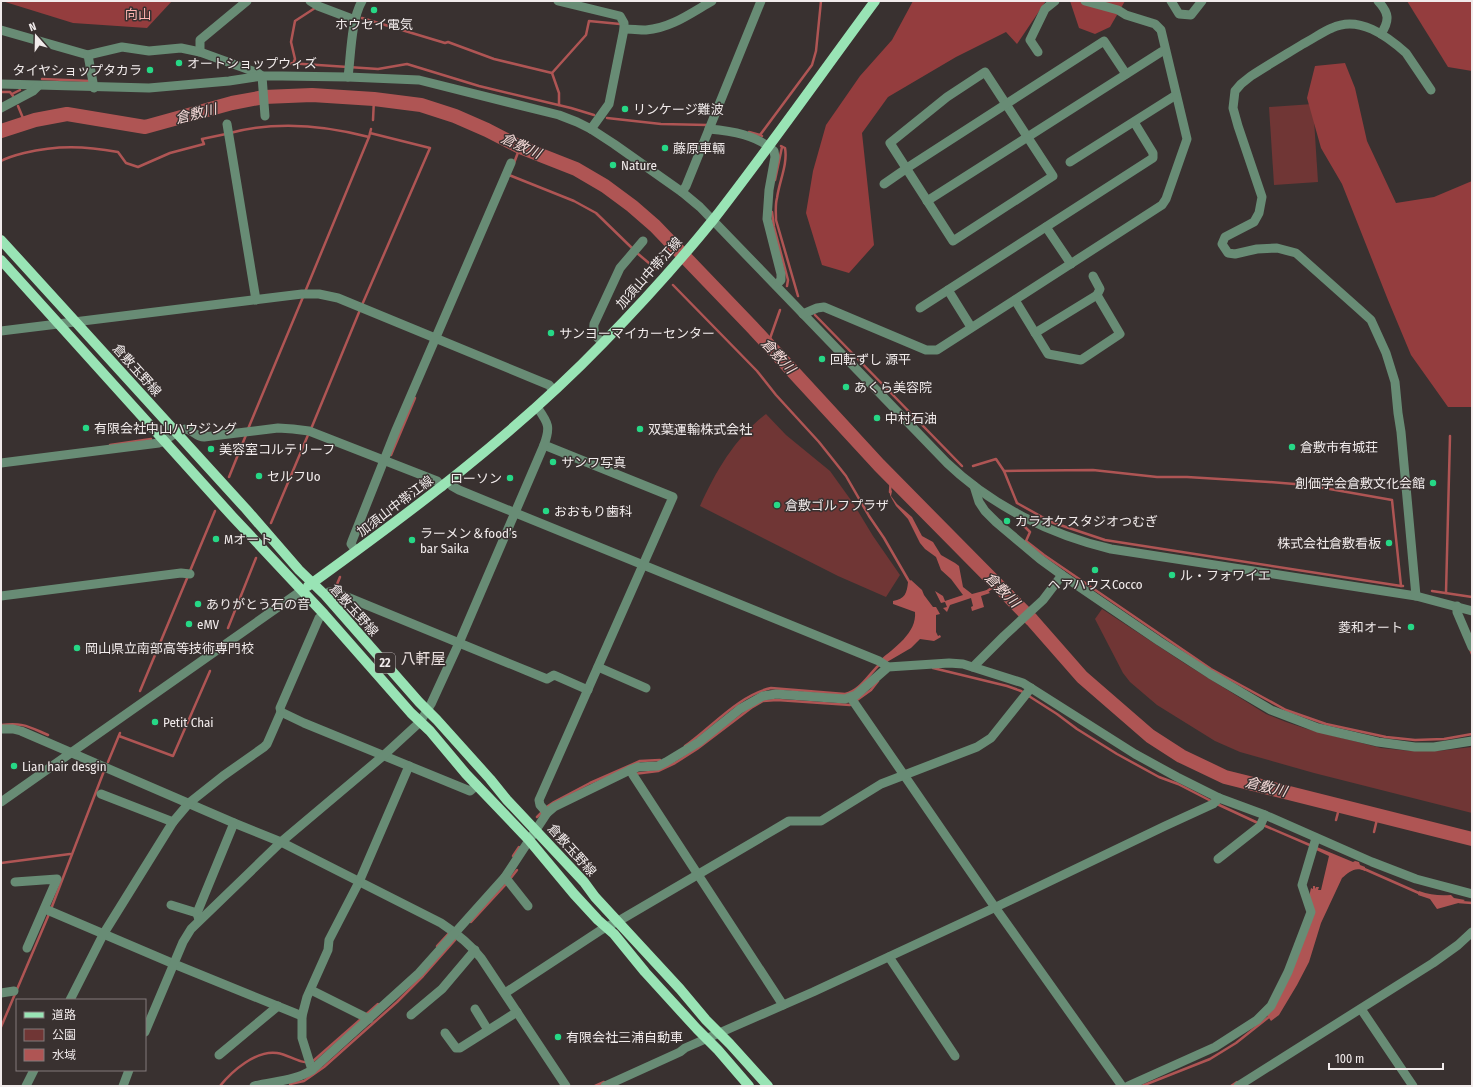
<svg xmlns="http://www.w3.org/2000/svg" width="1473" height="1087" viewBox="0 0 1473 1087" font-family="'Fira Sans Condensed','Noto Sans JP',sans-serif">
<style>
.green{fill:#703635}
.forest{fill:#943d3e}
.water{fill:#af5554}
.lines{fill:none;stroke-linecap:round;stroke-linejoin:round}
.stream{stroke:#af5554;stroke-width:2.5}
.river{stroke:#af5554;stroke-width:14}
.minor{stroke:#688c75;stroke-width:9}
.major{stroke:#99e4b5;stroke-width:10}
.poi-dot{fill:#26d886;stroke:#393130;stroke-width:1.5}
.labels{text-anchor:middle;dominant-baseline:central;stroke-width:3;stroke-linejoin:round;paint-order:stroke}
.shield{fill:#393130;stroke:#bab3b3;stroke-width:1}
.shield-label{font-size:12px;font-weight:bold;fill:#f1ebeb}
.park-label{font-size:13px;fill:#feb3b0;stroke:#393130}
.poi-label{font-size:13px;fill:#f1ebeb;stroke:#393130;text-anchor:start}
.street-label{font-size:13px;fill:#f1ebeb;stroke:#393130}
.water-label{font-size:14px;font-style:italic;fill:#f3d9d7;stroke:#393130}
.quarter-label{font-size:15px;fill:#ebe0df;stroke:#393130}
</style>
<rect width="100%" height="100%" fill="#393130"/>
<g class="green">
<polygon points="1313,104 1318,182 1274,185 1269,107"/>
<path d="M766,414L786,435L830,471L853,503L873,536L900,575L886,597L838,576L700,506C716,471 735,438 766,414Z"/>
<polygon points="1102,609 1184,663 1266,714 1286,722 1307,729 1381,748 1411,751 1438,751 1472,747 1472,813 1314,773 1240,752 1215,741 1157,705 1130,682 1123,673 1095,619"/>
</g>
<g class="forest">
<polygon points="2,1 172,1 147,28 73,23"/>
<polygon points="913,1 1046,1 1017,44 1006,32 956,57 888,97 862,133 874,245 849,273 822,265 806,213 813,171 826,125 860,76 892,40"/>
<polygon points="1070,1 1125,1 1110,27 1095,34 1079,28"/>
<polygon points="1407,1 1472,1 1472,71 1448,67"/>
<polygon points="1345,63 1355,88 1367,141 1396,203 1434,197 1472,181 1472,407 1448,407 1411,355 1388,300 1342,184 1321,148 1307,98 1315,66"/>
</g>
<g class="water">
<polygon points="889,488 892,491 891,496 897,504 912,517 922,536 933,542 941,555 955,563 959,566 963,587 972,594 987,590 990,593 981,596 984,607 972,611 971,607 973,606 971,598 950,605 947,612 943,608 947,607 945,602 941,603 935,591 943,596 945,601 963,595 951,579 941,570 936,557 925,549 920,543 908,519 896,506 892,499 890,495"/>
<path d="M911,580L922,590L924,595L933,607H936L940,614L936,615V632L938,636L940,635L941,637L934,641L920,639L911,648L887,662L880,660C894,648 917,633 915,612L893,604V601C905,599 907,593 908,582Z"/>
<path d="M1317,847L1353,862L1355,861L1359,862L1360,865L1365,867V871C1355,866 1349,872 1342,878L1321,923L1309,962L1297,985L1279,1015L1271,1021L1267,1015L1310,923L1309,897L1311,888L1313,889V886H1315V889L1316,887H1319L1318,890H1321L1329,856L1316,850Z"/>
<path d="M1419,891C1430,895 1440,896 1451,895L1454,898L1465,900L1462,902L1437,909L1430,899L1418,895Z"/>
</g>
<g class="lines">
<g class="stream">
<polyline points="362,18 445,43 448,42 494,59 552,73 559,93 559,105"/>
<polyline points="288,63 378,69 407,64 479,86 571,108 594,115"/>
<polyline points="293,64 295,59 291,42 295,21 315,8"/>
<polyline points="552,73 586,35 589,21 620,24"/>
<polyline points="42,79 90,81"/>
<polyline points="1,92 10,92 13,96"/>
<polyline points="12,94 20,90"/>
<polyline points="18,106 25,123"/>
<polyline points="607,118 661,124 708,125"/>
<polyline points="373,120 374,99"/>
<polyline points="749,132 760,135"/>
<path d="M230,133C275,121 324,125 369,137L370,133L430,148L362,305L311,429"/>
<polyline points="370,133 371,129"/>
<polyline points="762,136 760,135 812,65 816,51 821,1"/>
<path d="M781,146L785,148C788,164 779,182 777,198C775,205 776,212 776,220L798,296"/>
<path d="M1,161C8,157 16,155 24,153C57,145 85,146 118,152L126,163L138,167L170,153L204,144L202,139L226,134"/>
<polyline points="514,163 520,147"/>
<polyline points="509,175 574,201 596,213 633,249"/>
<polyline points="775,180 782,147"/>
<polyline points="772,212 774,227 788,280 787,286"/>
<polyline points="637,253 656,269"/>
<polyline points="673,285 757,371 776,395 819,442 846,476 869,516 884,538 910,583"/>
<polyline points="305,292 369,137"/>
<polyline points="815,315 962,466"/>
<polyline points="768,344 780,310"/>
<polyline points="248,429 303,297"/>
<polyline points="110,445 151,439"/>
<polyline points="391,455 415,398"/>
<polyline points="973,466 996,459 1004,471 1017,503"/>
<polyline points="1004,471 1093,470 1157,477 1187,477 1269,482 1307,485 1392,500 1401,586 1403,586"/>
<polyline points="229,477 246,435"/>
<polyline points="890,492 891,477"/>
<polyline points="1017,503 1051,522 1105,540 1401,586"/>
<polyline points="271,523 308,435"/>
<polyline points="1021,523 1030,532 1026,541 1044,555 1211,669 1286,710 1326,724 1386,737 1415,740 1444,739 1472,734"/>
<polyline points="190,571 215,511"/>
<polyline points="335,589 340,577"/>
<polyline points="1432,591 1472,597"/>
<polyline points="986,592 997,584"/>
<polyline points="1446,593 1450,436"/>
<polyline points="228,628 256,558"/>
<polyline points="1470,649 1472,654"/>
<polyline points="933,668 1007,686 1021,691 1057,714 1077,729 1117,754 1159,777 1178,784 1213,802"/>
<polyline points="140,691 188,576"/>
<path d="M1,725C23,722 29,727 48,735"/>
<polyline points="119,736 173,756 210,671"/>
<path d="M685,746C712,727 739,695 771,688L845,694C860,691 869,674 880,664"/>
<polyline points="108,762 120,733"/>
<polyline points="634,774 658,771 675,763 697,749 751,708 763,701 777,700 850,705 871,690 878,681"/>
<polyline points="1217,804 1258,823"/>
<polyline points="537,817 548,806 554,802 590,783 640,761 660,760"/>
<polyline points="1336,820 1340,805"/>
<polyline points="1263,825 1312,846"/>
<polyline points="1374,832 1378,815"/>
<polyline points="513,856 519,847"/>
<polyline points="1,863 70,854"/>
<polyline points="1362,868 1421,894"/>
<polyline points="510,879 517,870"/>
<polyline points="1459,902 1472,903"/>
<polyline points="51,909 104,771"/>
<polyline points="471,922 507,883"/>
<polyline points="437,946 450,932"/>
<polyline points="1,1027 49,914"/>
<polyline points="290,1084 304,1081 324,1067 397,1002 423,976 455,940"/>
<path d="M220,1086C232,1071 256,1050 277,1053C290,1055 299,1064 312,1062L378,1004"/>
<polyline points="595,1086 604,1082"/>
<polyline points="1142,1086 1210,1059 1236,1043 1270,1016"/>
<polyline points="1231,1086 1237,1082"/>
</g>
<polyline class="river" points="1,131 35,120 67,114 145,127 232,103 264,97 312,95 374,99 421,105 455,116 487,130 520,147 576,169 605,186 632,206 655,226 752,327 879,465 1032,620 1082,677 1150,736 1181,756 1225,777 1472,839"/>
<g class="minor">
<polyline points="310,1 318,6 355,20"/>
<polyline points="558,1 620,16 624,23 624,29 609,104 591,129"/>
<polyline points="1171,1 1179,14 1191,15 1202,1"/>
<path d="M1378,1C1389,13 1390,20 1381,34"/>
<path d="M624,29C631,29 639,30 646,30C671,28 691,13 712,1"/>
<polyline points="1,30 88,55 94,88"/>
<polyline points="200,52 200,40 247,1"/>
<polyline points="1038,52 1030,40 1045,9 1055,1"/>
<polyline points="88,55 122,47 149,51 181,48 200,52 258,73 262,76 265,116"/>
<polygon points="985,72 1053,176 953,241 890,143 947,97"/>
<path d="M348,77C351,55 351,20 362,1"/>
<path d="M1,84L149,88L229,81L262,76H282L348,77L419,80L559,115L577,122L591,129L614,144L682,192L700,207L947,463C992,506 1051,535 1111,549L1416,596L1472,611"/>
<polyline points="1,108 33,91 38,86"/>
<polyline points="227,124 256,300"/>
<path d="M709,129C732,131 757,135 774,151L775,157L769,190L767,219L781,274V280L776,285"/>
<polyline points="1070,162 1176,95"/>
<polyline points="884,184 910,166 1104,41 1126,74"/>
<polyline points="682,192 686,186 761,1"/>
<polyline points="927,201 1161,52 1165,50"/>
<polyline points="1046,227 1071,264"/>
<polyline points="948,290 971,327"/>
<polyline points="1015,300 1048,354 1081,360 1120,334 1097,295"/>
<polyline points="920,308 1153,158 1153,153 1134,122"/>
<polyline points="803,314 817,308 824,307 926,350 937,350 1162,205 1166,199 1187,139 1161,30 1155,24 1126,15 1118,10 1085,1"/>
<polyline points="1,331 302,294 319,294 338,298 549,385 554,391"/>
<polyline points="1035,333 1097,295 1100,289 1093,276"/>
<path d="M603,343C596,337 593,333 594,324L620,268L643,241"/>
<polyline points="544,445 673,497 539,800 540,805 547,813"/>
<path d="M1,463L159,443C167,441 179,428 186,429C193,430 196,437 204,437L278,428L293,429L309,431L437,481L442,487"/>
<polyline points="449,482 452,486 459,490 879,661 888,667"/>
<polyline points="974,486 979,502 985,511 996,522 1040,559 1062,575 1159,641 1210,674 1271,710 1318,728 1378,742 1415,747 1434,747 1472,741"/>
<polyline points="356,551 351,544 352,541 396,430 511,163"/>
<polyline points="329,592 335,592 547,679 554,675 588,690"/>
<polyline points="1,596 181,573 190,574"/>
<path d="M1416,596L1401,432L1398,413L1395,382L1386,353L1371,320L1360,310L1296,253L1277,248L1257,249L1235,254L1228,253L1222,244L1225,237L1254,222L1259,213L1262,197L1238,126L1233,108L1235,91L1241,84L1251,76C1268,65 1285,55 1303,44C1313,39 1322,32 1332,28C1359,15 1387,36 1406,53L1431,90"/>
<polyline points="1457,606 1457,612 1472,647"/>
<polyline points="598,667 646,688"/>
<polyline points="973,667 1004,636 1043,600 1062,575"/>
<polyline points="851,698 992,903 1122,1086"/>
<polyline points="281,712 304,723 470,791 477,785"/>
<path d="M1,729H13L21,731L234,823L281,842L441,923C456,933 470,944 481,958L566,1086"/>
<polyline points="630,770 633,775 783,1005"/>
<polyline points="101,794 173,822"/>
<polyline points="1,802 301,591"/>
<polyline points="1218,859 1260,826 1265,815"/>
<polyline points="505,877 528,906"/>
<polyline points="15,882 57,879 27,948"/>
<polyline points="171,905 197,913"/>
<polyline points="45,909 174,964 302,1016"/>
<polyline points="199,920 197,913 234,823"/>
<polyline points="889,957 955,1056"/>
<polyline points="311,990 369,1019"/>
<polyline points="1,993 14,991"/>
<polyline points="505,993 601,930 622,919 789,821 821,821 881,784 977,747 991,738 1031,688"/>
<polyline points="70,1000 104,933 173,822 189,803 223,776 264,747 267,744 281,712 280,708 319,618 324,614"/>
<polyline points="475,1009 488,1030"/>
<polyline points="1361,1009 1413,1086"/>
<polyline points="411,1015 442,989 475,950"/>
<path d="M145,1032L183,942L191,929L281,842L383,756L420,722L431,704L459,643L544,445C551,426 548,423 537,407"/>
<polyline points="445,1033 456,1048 460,1048 517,1012"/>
<polyline points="219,1055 278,1006"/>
<polyline points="312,1070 302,1038 302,1016 307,997 328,950 329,940 359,882 409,766"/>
<polyline points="26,1086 34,1070"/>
<polyline points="123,1086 129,1070"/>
<path d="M254,1086C274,1081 295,1081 312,1070L419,973L505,877L547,813L554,807L630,770L638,767L658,766L666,762L699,742L740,709L763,696L776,694L845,699L856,695L888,667L949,663L963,664L1023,683L1135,754L1177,777L1219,798L1265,815L1372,862L1416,879L1472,894"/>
<polyline points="605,1086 680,1052 685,1048 813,992 996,907 1165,826 1213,804 1219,798"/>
<polyline points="1128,1086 1215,1047 1257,1020 1271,1006 1288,972 1311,912 1302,885 1316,838"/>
<polyline points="1238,1086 1433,963 1458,945 1472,932"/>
</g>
<g class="major">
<polyline points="1,240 246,509 299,570 325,595 419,702 437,720 490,779 507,800 584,882 595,897 680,989 706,1020 730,1044 768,1086"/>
<polyline points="1,260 232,516 324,614 411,713 430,731 466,774 529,840 574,894 598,920 614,934 645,972 697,1029 718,1050 749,1086"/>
<path d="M308,586C412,511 514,435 603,343C641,304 679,262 713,220C769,148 821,74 875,1"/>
</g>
</g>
<g class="poi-dot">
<circle cx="374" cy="10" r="4"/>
<circle cx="179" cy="63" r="4"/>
<circle cx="150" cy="70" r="4"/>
<circle cx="625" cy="109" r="4"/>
<circle cx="665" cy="148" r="4"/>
<circle cx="613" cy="165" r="4"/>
<circle cx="551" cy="333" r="4"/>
<circle cx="822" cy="359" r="4"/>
<circle cx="846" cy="387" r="4"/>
<circle cx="877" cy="418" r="4"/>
<circle cx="86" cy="428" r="4"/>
<circle cx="640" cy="429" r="4"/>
<circle cx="1292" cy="447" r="4"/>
<circle cx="211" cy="449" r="4"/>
<circle cx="553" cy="462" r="4"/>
<circle cx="259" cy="476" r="4"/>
<circle cx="510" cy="478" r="4"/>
<circle cx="1433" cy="483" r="4"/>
<circle cx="777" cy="505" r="4"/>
<circle cx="546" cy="511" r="4"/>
<circle cx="1007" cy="521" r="4"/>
<circle cx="216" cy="539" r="4"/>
<circle cx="412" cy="540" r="4"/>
<circle cx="1389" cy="543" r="4"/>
<circle cx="1095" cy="570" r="4"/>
<circle cx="1172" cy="575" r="4"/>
<circle cx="198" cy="604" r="4"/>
<circle cx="189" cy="624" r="4"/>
<circle cx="1411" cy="627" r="4"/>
<circle cx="77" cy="648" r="4"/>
<circle cx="155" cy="722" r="4"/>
<circle cx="14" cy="766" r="4"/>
<circle cx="558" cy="1037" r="4"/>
</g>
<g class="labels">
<rect class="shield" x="375" y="653" width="20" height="20" rx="3"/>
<g class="shield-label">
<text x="385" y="663">22</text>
</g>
<g class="park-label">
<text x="138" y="14">向山</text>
</g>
<g class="poi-label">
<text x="374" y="24" text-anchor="middle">ホウセイ電気</text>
<text x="187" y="63">オートショップウィズ</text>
<text x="142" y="70" text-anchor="end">タイヤショップタカラ</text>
<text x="633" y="109">リンケージ難波</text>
<text x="673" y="148">藤原車輛</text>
<text x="621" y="165">Nature</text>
<text x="559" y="333">サンヨーマイカーセンター</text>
<text x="830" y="359">回転ずし 源平</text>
<text x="854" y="387">あくら美容院</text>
<text x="885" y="418">中村石油</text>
<text x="94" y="428">有限会社中山ハウジング</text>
<text x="648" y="429">双葉運輸株式会社</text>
<text x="1300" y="447">倉敷市有城荘</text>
<text x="219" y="449">美容室コルテリーフ</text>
<text x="561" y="462">サンワ写真</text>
<text x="267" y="476">セルフUo</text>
<text x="502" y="478" text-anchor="end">ローソン</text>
<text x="1425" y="483" text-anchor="end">創価学会倉敷文化会館</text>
<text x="785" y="505">倉敷ゴルフプラザ</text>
<text x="554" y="511">おおもり歯科</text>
<text x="1015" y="521">カラオケスタジオつむぎ</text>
<text x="420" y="533">ラーメン＆food’s<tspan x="420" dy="15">bar Saika</tspan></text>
<text x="224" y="539">Mオート</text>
<text x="1381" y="543" text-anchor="end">株式会社倉敷看板</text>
<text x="1180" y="575">ル・フォワイエ</text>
<text x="1095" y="584" text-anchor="middle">ヘアハウスCocco</text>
<text x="206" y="604">ありがとう石の音</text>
<text x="197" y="624">eMV</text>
<text x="1403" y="627" text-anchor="end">菱和オート</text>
<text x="85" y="648">岡山県立南部高等技術専門校</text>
<text x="163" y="722">Petit Chai</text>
<text x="22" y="766">Lian hair desgin</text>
<text x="566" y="1037">有限会社三浦自動車</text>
</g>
<g class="street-label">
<text transform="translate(649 273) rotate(-48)">加須山中帯江線</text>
<text transform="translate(137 370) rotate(48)">倉敷玉野線</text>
<text transform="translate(395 506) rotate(-37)">加須山中帯江線</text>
<text transform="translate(354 610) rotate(48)">倉敷玉野線</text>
<text transform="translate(572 850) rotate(48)">倉敷玉野線</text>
</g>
<g class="water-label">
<text transform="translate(196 114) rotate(-14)">倉敷川</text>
<text transform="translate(521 146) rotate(24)">倉敷川</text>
<text transform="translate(778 356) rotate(47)">倉敷川</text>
<text transform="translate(1002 590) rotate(45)">倉敷川</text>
<text transform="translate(1266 787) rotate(14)">倉敷川</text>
</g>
<g class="quarter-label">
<text x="423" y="659">八軒屋</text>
</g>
</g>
<rect width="1473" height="1087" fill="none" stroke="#f1ebeb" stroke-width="4"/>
<rect x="16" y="999" width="130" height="72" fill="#393130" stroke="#837b7b"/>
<rect x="24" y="1012" width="20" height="6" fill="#99e4b5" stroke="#837b7b"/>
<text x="52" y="1019" font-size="12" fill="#f1ebeb">道路</text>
<rect x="24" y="1029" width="20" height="12" fill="#703635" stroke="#837b7b"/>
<text x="52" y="1039" font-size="12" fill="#f1ebeb">公園</text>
<rect x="24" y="1049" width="20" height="12" fill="#af5554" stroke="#837b7b"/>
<text x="52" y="1059" font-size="12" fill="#f1ebeb">水域</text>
<g transform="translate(36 36) rotate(340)" stroke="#393130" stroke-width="3" paint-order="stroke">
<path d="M0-3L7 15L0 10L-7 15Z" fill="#f1ebeb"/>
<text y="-6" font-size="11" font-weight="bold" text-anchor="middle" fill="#f1ebeb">N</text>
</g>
<path d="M1329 1063v6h114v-6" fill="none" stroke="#f1ebeb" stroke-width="2"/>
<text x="1335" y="1063" font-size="12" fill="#f1ebeb" stroke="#393130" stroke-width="3" paint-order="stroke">100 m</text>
</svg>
